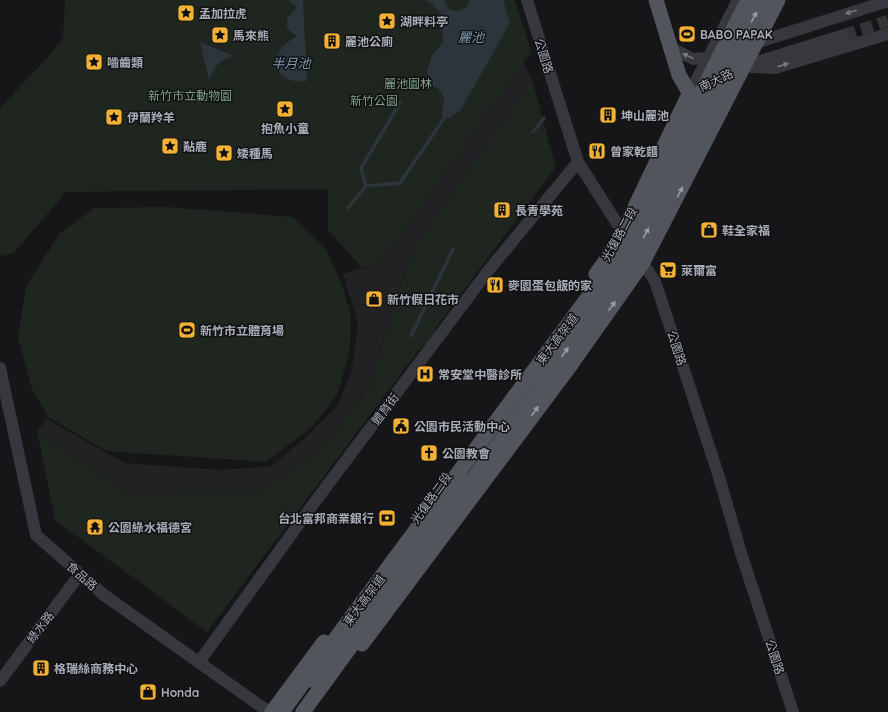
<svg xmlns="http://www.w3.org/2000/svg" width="888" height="712" viewBox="0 0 888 712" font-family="Quicksand,'Noto Sans TC',sans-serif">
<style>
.built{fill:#222225}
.green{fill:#1e261f}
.water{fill:#2c353c}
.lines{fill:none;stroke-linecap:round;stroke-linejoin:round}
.stream{stroke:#2c353c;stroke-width:3.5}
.minor-tunnel{stroke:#333438;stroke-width:12;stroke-dasharray:12 6;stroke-linecap:butt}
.minor{stroke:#37383d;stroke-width:12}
.major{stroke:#53555c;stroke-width:15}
.major-bridge{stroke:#53555c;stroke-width:15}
.oneway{fill:#757881}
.oneway2{fill:#979ba6}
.labels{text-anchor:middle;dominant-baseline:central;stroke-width:3;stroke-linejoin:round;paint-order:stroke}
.poi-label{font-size:12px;font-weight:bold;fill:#a8adb8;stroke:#111113;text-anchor:start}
.street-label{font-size:12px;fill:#a8adb8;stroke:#111113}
.park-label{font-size:12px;fill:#7fa381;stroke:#111113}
.water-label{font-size:13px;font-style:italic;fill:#7f9bb3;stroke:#111113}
</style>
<rect width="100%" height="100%" fill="#161618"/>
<polygon class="built" points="523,63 532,80 409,260 369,386 326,442 288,474 257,491 130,493 37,431 47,419 124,463 223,470 272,466 304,439 338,405 352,369 358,324 343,274 383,262"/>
<g class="green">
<polygon points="65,0 515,0 531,52 383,262 362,268 328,230 328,189 66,192 13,254 0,256 0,108 47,58 63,38"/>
<polygon points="532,80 556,167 435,329 437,334 419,350 207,632 55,520 37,431 130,493 257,491 288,474 326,442 369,387 409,260 417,249 420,240"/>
<polygon points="167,207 293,217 326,249 343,288 351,316 350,348 338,393 312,427 266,462 107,451 97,445 94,445 94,444 48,417 32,389 18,338 26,286 60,233 94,208"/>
</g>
<g class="water">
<path d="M290,0H303L307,81C303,81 298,82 294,81C276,77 272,62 282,47C286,43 292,39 297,36L292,33L287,28V19L297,7L290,2Z"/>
<polygon points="425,0 444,0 449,9 457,11 467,7 469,0 503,0 510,23 460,111 449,118 442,115 444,97 437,87 431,87 427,71 432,55 443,42 442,15 432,4"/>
<path d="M200,42L234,56C218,61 216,65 209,80Z"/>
<circle cx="285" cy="109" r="8"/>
</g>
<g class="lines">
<g class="stream">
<polyline points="533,132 544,118"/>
<polyline points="366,186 361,168 400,103"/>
<polyline points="348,208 366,186 400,183 445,117"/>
<polyline points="411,336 453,249"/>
</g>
<polyline class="minor-tunnel" points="844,35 888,21"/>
<g class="minor">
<polyline points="527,0 578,162 627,239"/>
<polyline points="752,44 888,1"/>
<polyline points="670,47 693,59 708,58 738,0"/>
<polyline points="751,67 775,68 888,34"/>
<polyline points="738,69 744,66 844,35"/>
<polyline points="690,92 708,58 727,52"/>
<polyline points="638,256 655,281 719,477 741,553 793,712"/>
<polyline points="0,368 36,535 104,595 269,712"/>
<polyline points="199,662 317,499 488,271 578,162"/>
<polyline points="0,681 80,574"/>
</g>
<g class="major">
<polyline points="656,0 679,75 694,101"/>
<polyline points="596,274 607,259 623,232 690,92"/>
<polyline points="362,644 570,366 642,264 778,0"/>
<polyline points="309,680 325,666 462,481"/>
<polyline points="272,712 324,642"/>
</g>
<g class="major-bridge">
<polyline points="282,712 319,661 620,254 748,0"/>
<polyline points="303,712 628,266 656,214 762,0"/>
</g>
</g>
<defs><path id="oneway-solid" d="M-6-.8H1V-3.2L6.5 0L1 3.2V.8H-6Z"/></defs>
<g class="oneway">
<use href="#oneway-solid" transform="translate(851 12) rotate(163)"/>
<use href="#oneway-solid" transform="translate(688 56) rotate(-156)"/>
<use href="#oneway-solid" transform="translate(783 65) rotate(-17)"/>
</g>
<g class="oneway2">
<use href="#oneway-solid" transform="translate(754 17) rotate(-62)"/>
<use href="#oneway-solid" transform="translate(680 192) rotate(-63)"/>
<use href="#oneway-solid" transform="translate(646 233) rotate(-62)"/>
<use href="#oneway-solid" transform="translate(612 306) rotate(-55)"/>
<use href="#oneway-solid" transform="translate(565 352) rotate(-54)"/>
<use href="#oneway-solid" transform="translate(535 411) rotate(-53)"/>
</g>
<defs>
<g id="sight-square" transform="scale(0.9)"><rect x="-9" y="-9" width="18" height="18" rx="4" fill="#f2b134" stroke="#111113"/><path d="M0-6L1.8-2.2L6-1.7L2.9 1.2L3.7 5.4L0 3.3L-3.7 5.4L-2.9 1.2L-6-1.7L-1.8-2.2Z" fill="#111"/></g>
<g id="stadium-square" transform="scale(0.9)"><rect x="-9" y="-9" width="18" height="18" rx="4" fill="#f2b134" stroke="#111113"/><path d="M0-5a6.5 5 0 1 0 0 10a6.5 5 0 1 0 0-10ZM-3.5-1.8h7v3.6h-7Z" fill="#111"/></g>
<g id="building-square" transform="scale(0.9)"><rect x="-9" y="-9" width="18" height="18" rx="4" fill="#f2b134" stroke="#111113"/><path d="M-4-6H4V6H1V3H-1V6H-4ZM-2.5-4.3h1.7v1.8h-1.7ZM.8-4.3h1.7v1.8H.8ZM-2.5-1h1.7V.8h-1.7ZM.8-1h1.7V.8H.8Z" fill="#111"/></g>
<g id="restaurant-square" transform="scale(0.9)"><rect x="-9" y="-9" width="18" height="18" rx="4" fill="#f2b134" stroke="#111113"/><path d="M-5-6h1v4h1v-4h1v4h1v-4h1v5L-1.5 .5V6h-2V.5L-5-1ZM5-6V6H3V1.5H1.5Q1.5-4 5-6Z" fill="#111"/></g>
<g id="shop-square" transform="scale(0.9)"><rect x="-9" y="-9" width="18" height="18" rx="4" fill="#f2b134" stroke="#111113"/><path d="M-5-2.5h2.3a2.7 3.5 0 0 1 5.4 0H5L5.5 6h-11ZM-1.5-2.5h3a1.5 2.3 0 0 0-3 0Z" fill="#111"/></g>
<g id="supermarket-square" transform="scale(0.9)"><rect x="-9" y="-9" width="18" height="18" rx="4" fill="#f2b134" stroke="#111113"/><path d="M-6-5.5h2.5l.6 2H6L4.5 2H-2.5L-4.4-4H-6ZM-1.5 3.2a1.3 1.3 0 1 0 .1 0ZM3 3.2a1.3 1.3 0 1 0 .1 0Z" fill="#111"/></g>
<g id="hospital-square" transform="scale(0.9)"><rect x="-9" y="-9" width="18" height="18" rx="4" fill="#f2b134" stroke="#111113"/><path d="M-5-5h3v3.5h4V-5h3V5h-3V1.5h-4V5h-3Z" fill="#111"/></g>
<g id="civic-square" transform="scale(0.9)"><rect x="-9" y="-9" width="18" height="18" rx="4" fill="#f2b134" stroke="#111113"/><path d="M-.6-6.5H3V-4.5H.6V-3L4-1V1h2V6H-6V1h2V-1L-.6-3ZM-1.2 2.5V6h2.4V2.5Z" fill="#111"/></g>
<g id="church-square" transform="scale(0.9)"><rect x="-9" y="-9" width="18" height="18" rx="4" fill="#f2b134" stroke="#111113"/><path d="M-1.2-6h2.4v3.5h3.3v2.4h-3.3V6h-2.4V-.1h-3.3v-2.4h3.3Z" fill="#111"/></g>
<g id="bank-square" transform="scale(0.9)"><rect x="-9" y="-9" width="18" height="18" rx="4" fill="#f2b134" stroke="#111113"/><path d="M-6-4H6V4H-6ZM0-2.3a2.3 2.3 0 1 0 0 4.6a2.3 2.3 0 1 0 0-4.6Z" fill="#111"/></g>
<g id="temple-square" transform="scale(0.9)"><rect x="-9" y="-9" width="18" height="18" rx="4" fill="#f2b134" stroke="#111113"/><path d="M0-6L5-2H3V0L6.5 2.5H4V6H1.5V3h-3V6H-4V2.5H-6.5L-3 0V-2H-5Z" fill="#111"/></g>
</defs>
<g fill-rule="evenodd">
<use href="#sight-square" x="186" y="13"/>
<use href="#sight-square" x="387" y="21"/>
<use href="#stadium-square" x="687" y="34"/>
<use href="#sight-square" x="220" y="35"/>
<use href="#building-square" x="332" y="41"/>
<use href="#sight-square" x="94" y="62"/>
<use href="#sight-square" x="285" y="109"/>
<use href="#building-square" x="608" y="115"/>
<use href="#sight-square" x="114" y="117"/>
<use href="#sight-square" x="170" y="146"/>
<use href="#restaurant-square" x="597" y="151"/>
<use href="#sight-square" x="224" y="153"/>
<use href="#building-square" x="502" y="210"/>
<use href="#shop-square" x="709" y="230"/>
<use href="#supermarket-square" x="668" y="270"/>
<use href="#restaurant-square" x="495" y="285"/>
<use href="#shop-square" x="374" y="299"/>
<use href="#stadium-square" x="187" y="330"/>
<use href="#hospital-square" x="425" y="374"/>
<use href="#civic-square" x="401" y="426"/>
<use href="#church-square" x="429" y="453"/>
<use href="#bank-square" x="387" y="518"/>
<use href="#temple-square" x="95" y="527"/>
<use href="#building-square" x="41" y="668"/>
<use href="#shop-square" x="148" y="692"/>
</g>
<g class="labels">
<g class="poi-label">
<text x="199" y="13">孟加拉虎</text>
<text x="400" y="21">湖畔料亭</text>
<text x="700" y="34">BABO PAPAK</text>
<text x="233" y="35">馬來熊</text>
<text x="345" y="41">麗池公廁</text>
<text x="107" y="62">嚙齒類</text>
<text x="621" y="115">坤山麗池</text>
<text x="127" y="117">伊蘭羚羊</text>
<text x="285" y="128" text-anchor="middle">抱魚小童</text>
<text x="183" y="146">黇鹿</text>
<text x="610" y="151">曾家乾麵</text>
<text x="237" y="153">矮種馬</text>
<text x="515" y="210">長青學苑</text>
<text x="722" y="230">鞋全家福</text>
<text x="681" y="270">萊爾富</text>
<text x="508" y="285">麥園蛋包飯的家</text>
<text x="387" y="299">新竹假日花市</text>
<text x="200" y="330">新竹市立體育場</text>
<text x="438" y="374">常安堂中醫診所</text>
<text x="414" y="426">公園市民活動中心</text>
<text x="442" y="453">公園教會</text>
<text x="374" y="518" text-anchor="end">台北富邦商業銀行</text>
<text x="108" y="527">公園綠水福德宮</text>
<text x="54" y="668">格瑞絲商務中心</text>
<text x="161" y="692">Honda</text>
</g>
<g class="street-label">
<text transform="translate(544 56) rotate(73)">公園路</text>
<text transform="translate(716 80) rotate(-25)">南大路</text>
<text transform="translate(619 234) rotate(-61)">光復路二段</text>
<text transform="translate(557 339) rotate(-53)">東大高架道</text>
<text transform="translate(677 348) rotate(72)">公園路</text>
<text transform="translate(385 409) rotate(-53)">體育街</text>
<text transform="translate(431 498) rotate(-54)">光復路二段</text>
<text transform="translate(82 576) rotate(41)">食品路</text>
<text transform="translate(364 600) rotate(-53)">東大高架道</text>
<text transform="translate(40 627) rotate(-53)">綠水路</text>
<text transform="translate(775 657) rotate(72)">公園路</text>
</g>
<g class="park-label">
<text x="408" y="83">麗池園林</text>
<text x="190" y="95">新竹市立動物園</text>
<text x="374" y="100">新竹公園</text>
</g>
<g class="water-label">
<text x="471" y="37">麗池</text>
<text x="291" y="63">半月池</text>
</g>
</g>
</svg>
